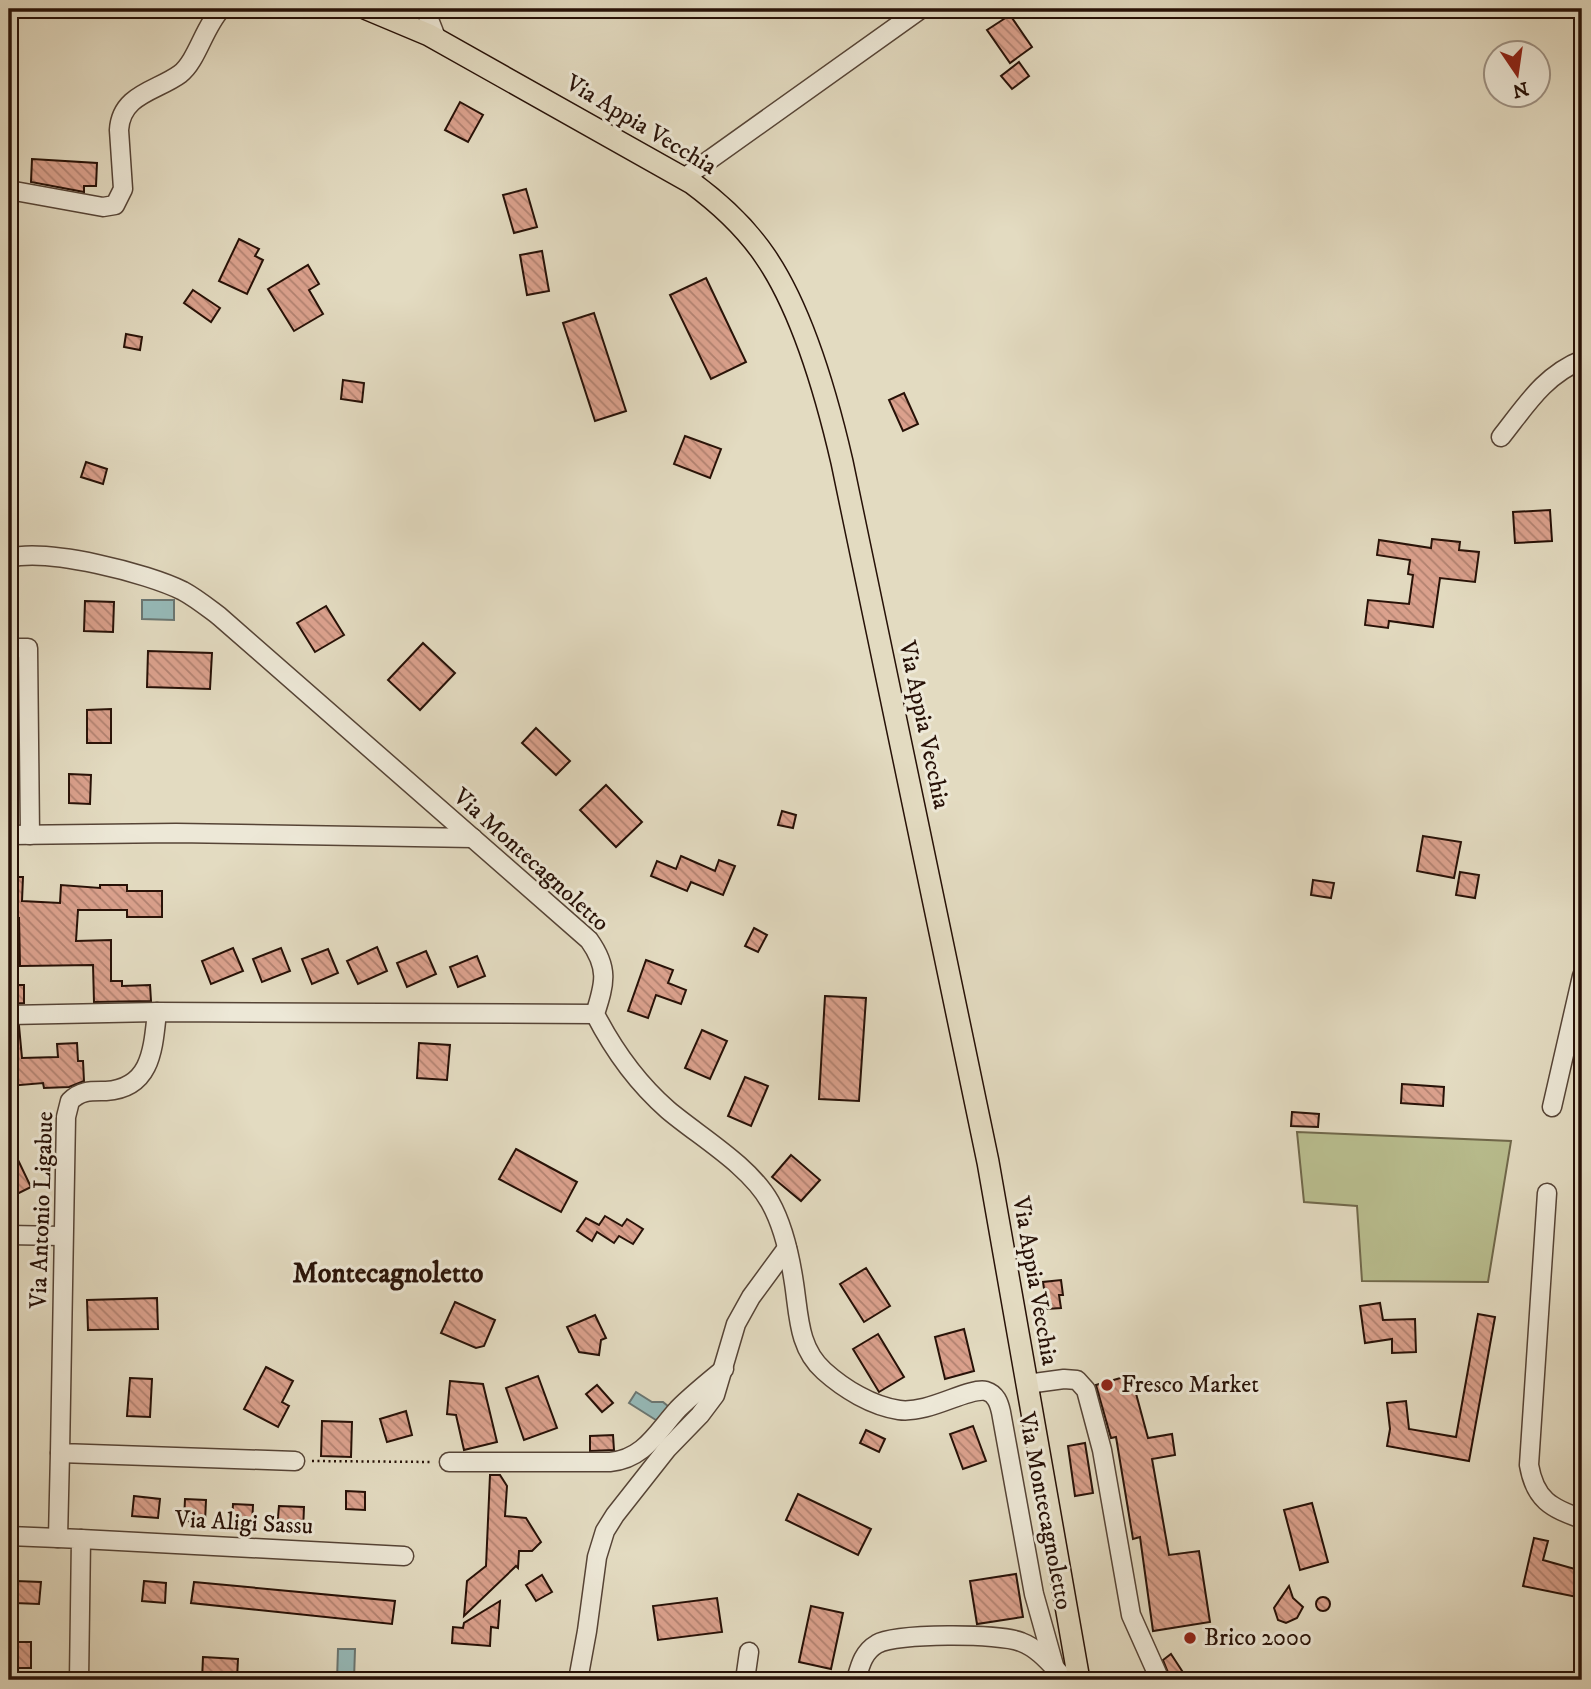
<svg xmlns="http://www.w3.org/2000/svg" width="1591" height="1689" viewBox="0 0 1591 1689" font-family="'IM FELL DW Pica',serif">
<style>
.grass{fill:#b9be8f;stroke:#70684b;stroke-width:2}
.water{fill:#96bab9;stroke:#6a7672;stroke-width:2}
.building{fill:url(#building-back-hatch);stroke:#271107;stroke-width:2}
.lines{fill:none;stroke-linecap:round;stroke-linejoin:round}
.minor-casing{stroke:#564436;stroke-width:21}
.major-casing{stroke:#271107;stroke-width:24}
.path{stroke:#271107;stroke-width:2.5;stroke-dasharray:2 3.5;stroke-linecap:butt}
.minor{stroke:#ede8d7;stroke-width:18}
.major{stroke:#e3dbc1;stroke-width:21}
.poi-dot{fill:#8f2418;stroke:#ede8d7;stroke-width:2.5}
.labels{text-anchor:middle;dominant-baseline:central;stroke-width:6;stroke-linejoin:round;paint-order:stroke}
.street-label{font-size:24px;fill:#271107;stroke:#ede8d7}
.poi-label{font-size:24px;fill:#271107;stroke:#ede8d7;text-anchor:start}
.quarter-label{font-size:28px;font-weight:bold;fill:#271107;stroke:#ede8d7}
</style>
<defs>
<pattern id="building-back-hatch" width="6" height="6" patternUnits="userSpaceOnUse" patternTransform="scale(1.75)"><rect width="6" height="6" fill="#dba18d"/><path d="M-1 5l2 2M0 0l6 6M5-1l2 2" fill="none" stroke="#b28271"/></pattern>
</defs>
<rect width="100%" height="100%" fill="#e3dbc1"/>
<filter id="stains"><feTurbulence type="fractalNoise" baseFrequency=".00286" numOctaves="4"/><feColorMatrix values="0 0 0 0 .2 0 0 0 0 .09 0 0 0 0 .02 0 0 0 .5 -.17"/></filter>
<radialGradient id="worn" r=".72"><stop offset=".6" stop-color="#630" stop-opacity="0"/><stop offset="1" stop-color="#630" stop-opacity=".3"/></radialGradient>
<polygon class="grass" points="1297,1132 1511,1141 1488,1282 1362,1281 1357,1206 1304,1202"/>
<g class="water">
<polygon points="142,600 174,600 174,620 142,619"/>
<polygon points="636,1392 652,1402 663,1402 669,1407 659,1422 629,1403"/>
<polygon points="338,1649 355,1649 354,1680 337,1680"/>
</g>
<g class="building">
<polygon points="1010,15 1032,47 1010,63 987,30"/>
<polygon points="1019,62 1029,76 1012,89 1001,76"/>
<polygon points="460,102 483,115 468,142 445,130"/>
<polygon points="32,159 97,163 96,186 84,186 84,192 31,182"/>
<polygon points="526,189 537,227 514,233 503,195"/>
<polygon points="239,239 259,249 255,256 263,260 247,294 219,281"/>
<polygon points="542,251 549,291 527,295 520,255"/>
<polygon points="308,265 319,284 309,290 323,314 294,331 268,289"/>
<polygon points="706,278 746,362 711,379 670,295"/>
<polygon points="193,290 220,308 211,322 184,303"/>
<polygon points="594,313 626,411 595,421 563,323"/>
<polygon points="126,334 142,337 140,350 124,347"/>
<polygon points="343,380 364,383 362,402 341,399"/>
<polygon points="904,393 918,424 903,431 889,400"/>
<polygon points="685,436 721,449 710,478 674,464"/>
<polygon points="86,462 107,469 103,484 81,477"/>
<polygon points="1550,510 1552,541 1515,543 1513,512"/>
<polygon points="1432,539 1460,542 1459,550 1479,552 1475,582 1440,578 1433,627 1389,621 1388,628 1365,625 1368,600 1409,604 1413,575 1408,574 1410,560 1377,555 1379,540 1431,548"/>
<polygon points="85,601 114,602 113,632 84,631"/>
<polygon points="326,606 344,635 315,652 297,623"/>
<polygon points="423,643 455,673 420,710 388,680"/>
<polygon points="148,651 212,653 210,689 147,687"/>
<polygon points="111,709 111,743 87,743 87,710"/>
<polygon points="536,728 570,761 556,775 522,743"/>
<polygon points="69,774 91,775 90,804 69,803"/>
<polygon points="606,785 642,822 616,847 580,810"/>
<polygon points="782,811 796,815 793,828 778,825"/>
<polygon points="1423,836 1461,842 1454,878 1417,871"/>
<polygon points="681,856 715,871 719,860 735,866 723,895 691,882 687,891 651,876 657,861 676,869"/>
<polygon points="1460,872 1479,875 1475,898 1456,895"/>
<polygon points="9,877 23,877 22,901 60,903 61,885 100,888 100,885 127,885 127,891 162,891 162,917 127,917 127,910 78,910 76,941 111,940 111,981 122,981 122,986 150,985 151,1001 94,1002 93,965 20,966 19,918 9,918"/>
<polygon points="1313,880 1334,883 1331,898 1311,895"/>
<polygon points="754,928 767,935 758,952 745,946"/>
<polygon points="377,947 387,971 358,984 347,961"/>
<polygon points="233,948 243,971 211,984 202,961"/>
<polygon points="281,948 290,971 262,982 253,959"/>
<polygon points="328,949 338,973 312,984 302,959"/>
<polygon points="426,951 436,974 407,987 397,963"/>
<polygon points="477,956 485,976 458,987 450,967"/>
<polygon points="646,960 673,970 668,983 686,990 681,1004 656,995 648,1018 628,1011"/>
<polygon points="9,985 24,985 24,1003 9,1004"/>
<polygon points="825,996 866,998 859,1101 819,1099"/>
<polygon points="9,1026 19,1026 22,1058 58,1057 57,1044 77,1043 78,1061 83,1061 84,1081 69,1087 44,1088 43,1083 9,1086"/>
<polygon points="702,1030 727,1041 710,1079 685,1068"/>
<polygon points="419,1043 450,1045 447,1080 417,1078"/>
<polygon points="745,1077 768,1086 751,1126 728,1116"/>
<polygon points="1402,1084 1444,1087 1443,1106 1401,1103"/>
<polygon points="1292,1112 1319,1114 1318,1127 1291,1126"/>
<polygon points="516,1149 577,1182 561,1212 499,1179"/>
<polygon points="791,1155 820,1180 801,1201 772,1177"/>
<polygon points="18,1160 31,1187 9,1198 9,1165"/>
<polygon points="605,1216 622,1226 627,1219 643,1229 633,1244 619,1236 614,1243 597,1232 592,1241 577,1231 586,1218 599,1225"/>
<polygon points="866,1268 890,1306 864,1322 840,1284"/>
<polygon points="1061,1280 1063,1295 1059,1295 1061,1308 1047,1309 1043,1282"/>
<polygon points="157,1298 158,1329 88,1330 87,1300"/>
<polygon points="455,1302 495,1320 484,1346 476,1348 441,1333"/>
<polygon points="1380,1303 1383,1320 1415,1319 1416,1352 1392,1353 1392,1339 1365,1343 1360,1306"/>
<polygon points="1478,1314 1495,1317 1469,1461 1387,1446 1390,1429 1387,1403 1406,1401 1409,1429 1456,1437"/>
<polygon points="595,1315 606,1338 601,1340 599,1355 579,1352 567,1327"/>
<polygon points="964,1329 974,1371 945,1379 935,1337"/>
<polygon points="878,1334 904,1377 879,1392 853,1349"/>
<polygon points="266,1367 293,1381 282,1402 289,1406 278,1427 244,1409"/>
<polygon points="1131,1375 1148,1438 1172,1434 1175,1455 1152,1459 1169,1555 1199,1551 1210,1622 1153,1631 1140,1537 1133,1539 1116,1437 1111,1438 1096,1385"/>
<polygon points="538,1376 557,1428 524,1440 506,1388"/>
<polygon points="130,1378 152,1379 150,1417 127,1416"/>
<polygon points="450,1381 483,1384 497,1442 464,1450 456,1415 447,1414"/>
<polygon points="597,1385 613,1403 602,1412 586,1394"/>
<polygon points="406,1411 412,1435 387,1442 380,1419"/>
<polygon points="322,1421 352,1422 351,1457 321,1456"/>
<polygon points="973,1426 986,1461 963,1469 950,1434"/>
<polygon points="866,1430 885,1439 879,1452 860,1443"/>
<polygon points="613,1435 614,1450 590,1451 590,1436"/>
<polygon points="1085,1443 1093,1493 1075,1496 1068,1446"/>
<polygon points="490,1475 500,1475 507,1486 505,1516 526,1518 541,1542 532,1551 519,1551 518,1568 516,1566 464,1616 467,1581 486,1566"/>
<polygon points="346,1491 365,1492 365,1510 346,1509"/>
<polygon points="798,1494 871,1529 858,1555 786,1520"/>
<polygon points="134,1496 160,1499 158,1518 132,1516"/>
<polygon points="185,1499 206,1500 205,1522 184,1521"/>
<polygon points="1312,1503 1328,1562 1300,1570 1284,1510"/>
<polygon points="233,1504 253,1505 252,1526 232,1524"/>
<polygon points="279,1506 304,1507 303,1531 277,1529"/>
<polygon points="1534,1538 1548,1541 1543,1560 1582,1571 1582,1598 1523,1586"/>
<polygon points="1016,1574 1023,1617 977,1624 970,1581"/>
<polygon points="542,1575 552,1592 536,1601 526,1585"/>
<polygon points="16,1581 41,1582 39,1604 15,1603"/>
<polygon points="144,1581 166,1583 165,1603 142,1601"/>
<polygon points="194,1582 395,1601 392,1624 191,1603"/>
<polygon points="1289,1586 1293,1598 1303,1607 1297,1618 1286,1623 1278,1620 1274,1608"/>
<circle cx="1323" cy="1604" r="7"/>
<polygon points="717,1598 722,1632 658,1640 653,1606"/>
<polygon points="500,1601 498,1628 491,1627 490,1646 452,1643 453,1627 463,1628 464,1623"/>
<polygon points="811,1606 843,1613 831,1669 799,1662"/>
<rect x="11" y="1642" width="20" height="26"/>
<polygon points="1171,1654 1188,1680 1171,1680 1163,1660"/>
<polygon points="203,1657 238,1659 237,1679 202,1680"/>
</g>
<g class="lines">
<g class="minor-casing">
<g id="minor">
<polyline points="425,9 437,40"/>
<polyline points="684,178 921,9"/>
<path d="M9,190L103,207L115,205L123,189L119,130C121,94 157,91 180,74C197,61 204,27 221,9"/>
<path d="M1501,437C1525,407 1544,375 1582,360"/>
<path d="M9,558C48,548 147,573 183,591C196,598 207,607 219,616L589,940C609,968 605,983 595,1014C614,1051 636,1082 668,1110C700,1137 749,1165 770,1202C784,1227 790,1256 794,1283C799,1315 798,1348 824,1371C844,1389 872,1406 899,1410C929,1414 968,1387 986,1391C996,1394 999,1403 1001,1412L1034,1594L1055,1669"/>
<polyline points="9,648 28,648 30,835"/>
<polyline points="9,835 176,833 473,838"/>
<polyline points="9,1015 157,1012"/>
<polyline points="1552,1107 1582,976"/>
<path d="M1547,1193L1529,1465C1535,1500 1551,1508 1582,1519"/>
<polyline points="9,1235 63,1236"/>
<polyline points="1027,1384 1064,1379 1077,1380 1086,1390 1102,1450 1131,1615 1160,1680"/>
<polyline points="60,1453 58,1538 81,1539 79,1680"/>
<path d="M295,1461L60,1453L66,1117L70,1101C81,1090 91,1091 106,1091C152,1088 153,1048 157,1012L595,1014"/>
<path d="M449,1462H610C644,1459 657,1432 678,1409C692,1395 708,1382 724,1369"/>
<polyline points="9,1536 58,1538"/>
<polyline points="81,1539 404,1556"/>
<polyline points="578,1680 587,1631 597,1557 605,1531 615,1515 667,1449 700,1415 715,1395 736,1324 751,1297 787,1248"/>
<polyline points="745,1680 749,1652"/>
<path d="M856,1680C860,1666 863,1652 877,1644C895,1633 1000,1633 1021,1642C1040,1649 1052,1666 1066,1680"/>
</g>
</g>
<g class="major-casing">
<path id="major" d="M367,9L429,35L692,183C719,203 746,228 765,256C803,311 827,397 842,462L988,1162L1079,1680"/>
</g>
<polyline class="path" points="312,1461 432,1462"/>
<use href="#minor" class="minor"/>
<use href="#major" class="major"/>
</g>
<g class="poi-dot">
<circle cx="1107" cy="1385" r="7"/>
<circle cx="1190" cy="1638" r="7"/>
</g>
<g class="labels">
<g class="street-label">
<text transform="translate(641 125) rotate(31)">Via Appia Vecchia</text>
<text transform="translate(924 725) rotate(78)">Via Appia Vecchia</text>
<text transform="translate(531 860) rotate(42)">Via Montecagnoletto</text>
<text transform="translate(42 1210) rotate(-88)">Via Antonio Ligabue</text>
<text transform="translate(1035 1281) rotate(80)">Via Appia Vecchia</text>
<text transform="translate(1045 1511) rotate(79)">Via Montecagnoletto</text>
<text transform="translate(244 1523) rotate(3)">Via Aligi Sassu</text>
</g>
<g class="poi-label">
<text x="1121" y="1385">Fresco Market</text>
<text x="1204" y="1638">Brico 2000</text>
</g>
<g class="quarter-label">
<text x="388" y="1273">Montecagnoletto</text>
</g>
</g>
<rect width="1591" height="1689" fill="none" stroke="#e3dbc1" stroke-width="35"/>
<rect x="10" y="10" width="1570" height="1668" fill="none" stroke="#271107" stroke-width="3.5"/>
<rect x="18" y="18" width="1556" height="1654" fill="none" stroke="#271107" stroke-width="2"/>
<g transform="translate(1517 74) rotate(167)"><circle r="33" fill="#ede8d7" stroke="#9e9284" stroke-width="2"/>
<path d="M0-5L12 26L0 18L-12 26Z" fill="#8f2418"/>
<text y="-10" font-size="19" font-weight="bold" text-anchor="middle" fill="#271107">N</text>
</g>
<rect width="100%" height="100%" filter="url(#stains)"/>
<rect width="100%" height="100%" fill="url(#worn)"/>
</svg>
